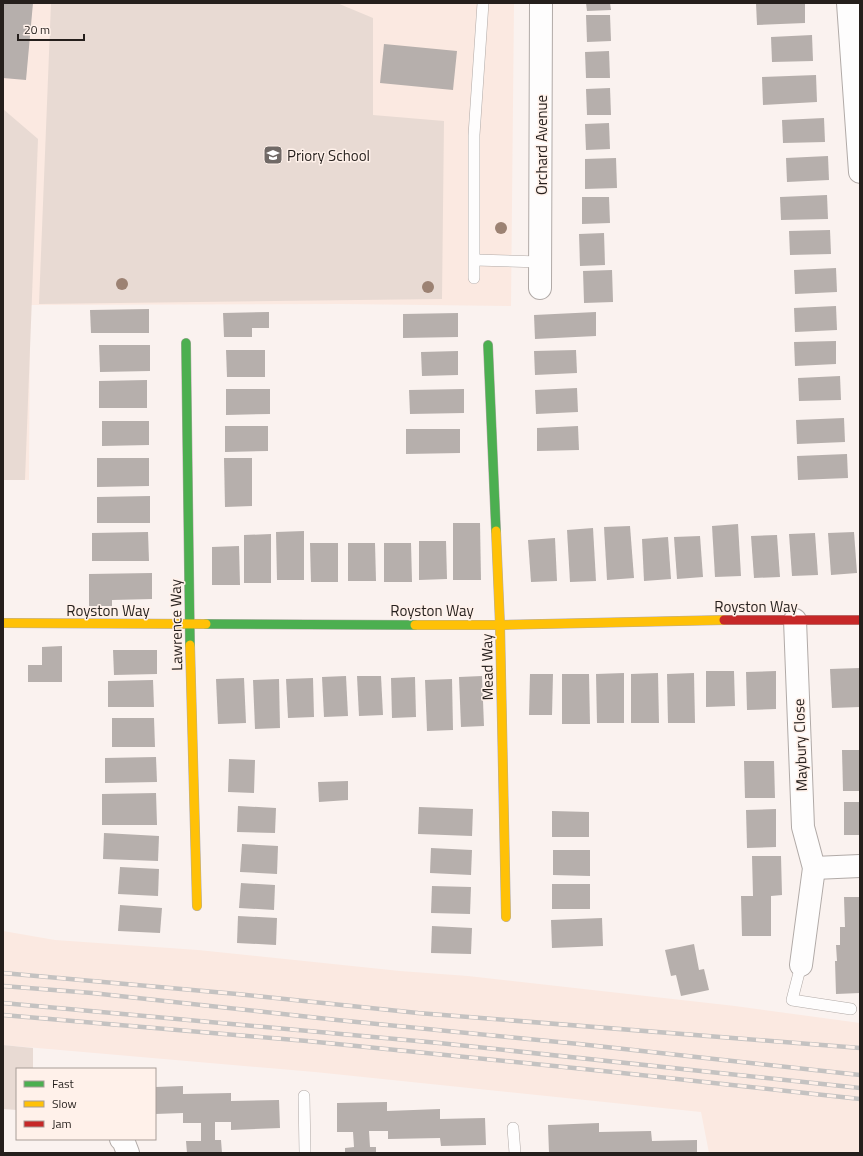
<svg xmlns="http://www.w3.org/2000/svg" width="863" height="1156" viewBox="0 0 863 1156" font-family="'Titillium Web',sans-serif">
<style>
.built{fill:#fbe9e1}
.green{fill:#e8dad3}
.building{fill:#b6afac}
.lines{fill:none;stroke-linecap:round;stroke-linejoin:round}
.lane-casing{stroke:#b1aaa7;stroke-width:12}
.street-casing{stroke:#b1aaa7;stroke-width:24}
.fast-casing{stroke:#b1aaa7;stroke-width:10}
.slow-casing{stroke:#b1aaa7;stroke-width:10}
.jam-casing{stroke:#b1aaa7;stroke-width:10}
.lane{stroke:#fefdfd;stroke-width:11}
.street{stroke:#fefdfd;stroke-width:22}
.fast{stroke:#4caf50;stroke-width:9}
.slow{stroke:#ffc107;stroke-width:9}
.jam{stroke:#c62828;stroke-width:9}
.rail-casing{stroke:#c4c2c1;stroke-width:4.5}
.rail{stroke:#fff1ea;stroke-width:3;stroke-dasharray:9;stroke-linecap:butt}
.tree{fill:#9c8273}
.labels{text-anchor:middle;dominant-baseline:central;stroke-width:3;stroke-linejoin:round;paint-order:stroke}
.street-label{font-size:15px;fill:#251f1c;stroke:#fff1ea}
.poi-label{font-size:15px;fill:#251f1c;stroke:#fff1ea;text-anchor:start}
</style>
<rect width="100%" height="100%" fill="#faf2ef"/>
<g class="built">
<polygon points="3,3 514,3 511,306 342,304 30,305 29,480 3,479"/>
<polygon points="3,931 55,940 198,950 400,971 468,976 735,1006 860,1023 860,1153 709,1153 701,1112 315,1072 3,1045"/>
</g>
<g class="green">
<polygon points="51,3 337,3 373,18 373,115 444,121 442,299 39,304"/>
<polygon points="3,109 38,139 25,480 3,480"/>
<polygon points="3,1045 33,1048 33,1069 17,1069 17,1110 3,1109"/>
</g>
<g class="building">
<polygon points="3,3 33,3 26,80 3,78"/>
<polygon points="586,3 610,3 611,10 587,11"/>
<polygon points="756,3 805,3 805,23 757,25"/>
<polygon points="586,15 610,15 611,41 587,42"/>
<polygon points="812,35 813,61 772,62 771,37"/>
<polygon points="384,44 457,51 453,90 380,83"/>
<polygon points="609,51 610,78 586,78 585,52"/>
<polygon points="816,75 817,102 763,105 762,77"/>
<polygon points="610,88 611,115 587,115 586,89"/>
<polygon points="824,118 825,142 783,143 782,120"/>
<polygon points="609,123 610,149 586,150 585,124"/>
<polygon points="828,156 829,180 787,182 786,158"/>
<polygon points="616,158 617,188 585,189 585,159"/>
<polygon points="827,195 828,219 781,220 780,197"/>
<polygon points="582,197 609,197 610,223 582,224"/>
<polygon points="830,230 831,254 790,255 789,231"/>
<polygon points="604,233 605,265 580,266 579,234"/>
<polygon points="836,268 837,292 795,294 794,270"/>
<polygon points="612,270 613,302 584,303 583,271"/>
<polygon points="836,306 837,330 795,332 794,308"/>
<polygon points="149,309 149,333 91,333 90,310"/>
<polygon points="269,312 269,328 252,328 252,337 224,337 223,313"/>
<polygon points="596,312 596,336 535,339 534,315"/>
<polygon points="458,313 458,337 403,338 403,314"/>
<polygon points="836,341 836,364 795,366 794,342"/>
<polygon points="99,345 150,345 150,371 100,372"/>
<polygon points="226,350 265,350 265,377 227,377"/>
<polygon points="576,350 577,373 535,375 534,351"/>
<polygon points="458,351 458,375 422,376 421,352"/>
<polygon points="840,376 841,400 799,401 798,378"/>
<polygon points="147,380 147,408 99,408 99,381"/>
<polygon points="577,388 578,412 536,414 535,390"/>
<polygon points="226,389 270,389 270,414 226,415"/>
<polygon points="464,389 464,413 410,414 409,390"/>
<polygon points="844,418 845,442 797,444 796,420"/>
<polygon points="102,421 149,421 149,445 102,446"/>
<polygon points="225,426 268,426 268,451 225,452"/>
<polygon points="578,426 579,450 537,451 537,428"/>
<polygon points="406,429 460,429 460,453 406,454"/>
<polygon points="847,454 848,478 798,480 797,456"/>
<polygon points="97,458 149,458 149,486 97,487"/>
<polygon points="224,458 252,458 252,506 225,507"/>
<polygon points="150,496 150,523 97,523 97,497"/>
<polygon points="453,523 480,523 481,580 453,580"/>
<polygon points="738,524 741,576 715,577 712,526"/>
<polygon points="630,526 634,578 607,580 604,527"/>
<polygon points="593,528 596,581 570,582 567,530"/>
<polygon points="304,531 304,580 277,580 276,532"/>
<polygon points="148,532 149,561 92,561 92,533"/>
<polygon points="854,532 857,573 831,575 828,533"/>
<polygon points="815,533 818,575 792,576 789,534"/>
<polygon points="271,534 271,583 244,583 244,535"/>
<polygon points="777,535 780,577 754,578 751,536"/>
<polygon points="700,536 703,577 677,579 674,537"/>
<polygon points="668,537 671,579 644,581 642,539"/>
<polygon points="555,538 557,581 531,582 528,540"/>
<polygon points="419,541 446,541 447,579 419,580"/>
<polygon points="310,543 338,543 338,582 311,582"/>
<polygon points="348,543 375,543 376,581 348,581"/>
<polygon points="384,543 411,543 412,582 384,582"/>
<polygon points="239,546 240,585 212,585 212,547"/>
<polygon points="152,573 152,599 112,600 112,606 89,606 89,574"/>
<polygon points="62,646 62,682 28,682 28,665 42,665 42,647"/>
<polygon points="113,650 157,650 157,674 114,675"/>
<polygon points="860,668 860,707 832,708 830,669"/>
<polygon points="706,671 734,671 735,706 706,707"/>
<polygon points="776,671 776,709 747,710 746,672"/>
<polygon points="624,673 624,723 597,723 596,674"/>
<polygon points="658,673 659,723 631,723 631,674"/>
<polygon points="694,673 695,723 668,723 667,674"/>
<polygon points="530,674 553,674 552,715 529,715"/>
<polygon points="562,674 589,674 590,724 562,724"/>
<polygon points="346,676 348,716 324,717 322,677"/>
<polygon points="357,676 381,676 383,715 359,716"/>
<polygon points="482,676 484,726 461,727 459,677"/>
<polygon points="415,677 416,717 392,718 391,678"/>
<polygon points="244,678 246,723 218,724 216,679"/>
<polygon points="313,678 314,717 288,718 286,679"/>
<polygon points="279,679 280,728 255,729 253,680"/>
<polygon points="452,679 453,730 427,731 425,680"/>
<polygon points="153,680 154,707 108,707 108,681"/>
<polygon points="112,718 154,718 155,747 112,747"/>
<polygon points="842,750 860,750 860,791 843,791"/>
<polygon points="156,757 157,782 105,783 105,758"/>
<polygon points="229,759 255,760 254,793 228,792"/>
<polygon points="744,761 774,761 775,798 745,798"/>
<polygon points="348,781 348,800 319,802 318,782"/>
<polygon points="156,793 157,825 102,825 102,794"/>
<rect x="844" y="802" width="16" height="33"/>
<polygon points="238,806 276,808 275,833 237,832"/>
<polygon points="419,807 473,809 472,836 418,834"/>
<polygon points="776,809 776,847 747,848 746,810"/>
<polygon points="552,811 589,812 589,837 552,837"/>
<polygon points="104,833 159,836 158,861 103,859"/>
<polygon points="242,844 278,846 277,874 240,872"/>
<polygon points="431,848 472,850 471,875 430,873"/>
<polygon points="553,850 590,850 590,876 553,875"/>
<polygon points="752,856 781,856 782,895 771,896 771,936 742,936 741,896 753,896"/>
<polygon points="120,867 159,869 158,896 118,894"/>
<polygon points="241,883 275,885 274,910 239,908"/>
<rect x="552" y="884" width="38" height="25"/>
<polygon points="432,886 471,887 470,914 431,913"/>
<polygon points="844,897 860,897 860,993 836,994 835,961 837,961 836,945 840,945 840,927 845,927"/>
<polygon points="120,905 162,908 160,933 118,931"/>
<polygon points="238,916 277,918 276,945 237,943"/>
<polygon points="602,918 603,946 552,948 551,920"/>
<polygon points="432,926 472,928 471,954 431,953"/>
<polygon points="694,944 699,970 704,969 709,990 681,996 676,975 671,976 665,950"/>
<polygon points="183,1086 183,1094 231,1093 231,1101 279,1100 280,1128 231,1130 231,1122 215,1122 215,1140 221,1140 222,1153 187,1153 186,1141 201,1141 201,1123 183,1123 183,1113 155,1114 155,1087"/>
<polygon points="387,1102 387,1111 440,1109 440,1119 485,1118 486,1145 441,1146 440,1138 388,1139 388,1131 369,1131 370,1147 376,1147 376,1153 345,1153 345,1148 354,1147 353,1132 337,1132 337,1103"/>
<polygon points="599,1123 599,1132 651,1131 652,1141 697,1140 697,1153 549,1153 548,1125"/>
</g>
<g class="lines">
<g class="lane-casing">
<g id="lane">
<polyline points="475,260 540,262"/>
<polyline points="474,278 474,135 483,3"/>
<polyline points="801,965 792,1000 851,1009"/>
<polyline points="304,1096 305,1153"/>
<polyline points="513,1128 515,1153"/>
</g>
</g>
<g class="street-casing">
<g id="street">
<polyline points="848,3 860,172"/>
<polyline points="540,288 541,3"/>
<polyline points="795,620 803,827 814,868 801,965"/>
<polyline points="814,868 860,866"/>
<polyline points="121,1139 123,1140 128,1153"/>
</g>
</g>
<g class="fast-casing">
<g id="fast">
<polyline points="186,343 190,645"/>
<polyline points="488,345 496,531"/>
<polyline points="206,624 415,625"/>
</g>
</g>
<g class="slow-casing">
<g id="slow">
<polyline points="496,531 500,625 506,917"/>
<polyline points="3,623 206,624"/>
<polyline points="415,625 500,625 724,620"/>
<polyline points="190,645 197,906"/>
</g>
</g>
<g class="jam-casing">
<polyline id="jam" points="724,620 860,620"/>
</g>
<use href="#lane" class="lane"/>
<use href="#street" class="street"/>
<use href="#fast" class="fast"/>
<use href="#slow" class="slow"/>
<use href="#jam" class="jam"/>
<g class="rail-casing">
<g id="rail">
<polyline points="3,973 237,994 418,1013 860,1048"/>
<polyline points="3,986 92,993 337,1020 579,1044 860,1075"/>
<polyline points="3,1003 439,1043 860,1088"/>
<polyline points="3,1015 307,1041 613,1072 860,1099"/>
</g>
</g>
<use href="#rail" class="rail"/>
</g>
<g class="tree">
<circle cx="501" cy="228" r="6"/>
<circle cx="122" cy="284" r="6"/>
<circle cx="428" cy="287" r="6"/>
</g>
<defs>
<g id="school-square" transform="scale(1)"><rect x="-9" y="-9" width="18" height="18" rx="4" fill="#706966" stroke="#fff1ea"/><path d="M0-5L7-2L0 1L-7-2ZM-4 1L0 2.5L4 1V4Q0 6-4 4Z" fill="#fff"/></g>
</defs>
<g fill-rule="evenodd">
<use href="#school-square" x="273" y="155"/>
</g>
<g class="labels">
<g class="street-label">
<text transform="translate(541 145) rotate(-90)">Orchard Avenue</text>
<text x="756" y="606">Royston Way</text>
<text x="108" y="610">Royston Way</text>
<text x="432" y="610">Royston Way</text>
<text transform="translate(176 625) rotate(-91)">Lawrence Way</text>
<text transform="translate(487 667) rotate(-91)">Mead Way</text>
<text transform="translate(800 745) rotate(-92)">Maybury Close</text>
</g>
<g class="poi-label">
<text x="287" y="155">Priory School</text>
</g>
</g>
<rect width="863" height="1156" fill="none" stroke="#251f1c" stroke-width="8"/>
<rect x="16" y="1068" width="140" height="72" fill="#fff1ea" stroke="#a89d98"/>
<rect x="24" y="1081" width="20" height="6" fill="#4caf50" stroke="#a89d98"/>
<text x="52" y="1088" font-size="12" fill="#251f1c">Fast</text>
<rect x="24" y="1101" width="20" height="6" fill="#ffc107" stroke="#a89d98"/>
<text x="52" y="1108" font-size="12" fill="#251f1c">Slow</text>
<rect x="24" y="1121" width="20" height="6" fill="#c62828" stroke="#a89d98"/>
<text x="52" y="1128" font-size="12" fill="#251f1c">Jam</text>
<path d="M18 34v6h66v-6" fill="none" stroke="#251f1c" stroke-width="2"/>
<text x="24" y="34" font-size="12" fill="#251f1c" stroke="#fff1ea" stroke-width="3" paint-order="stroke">20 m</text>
</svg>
